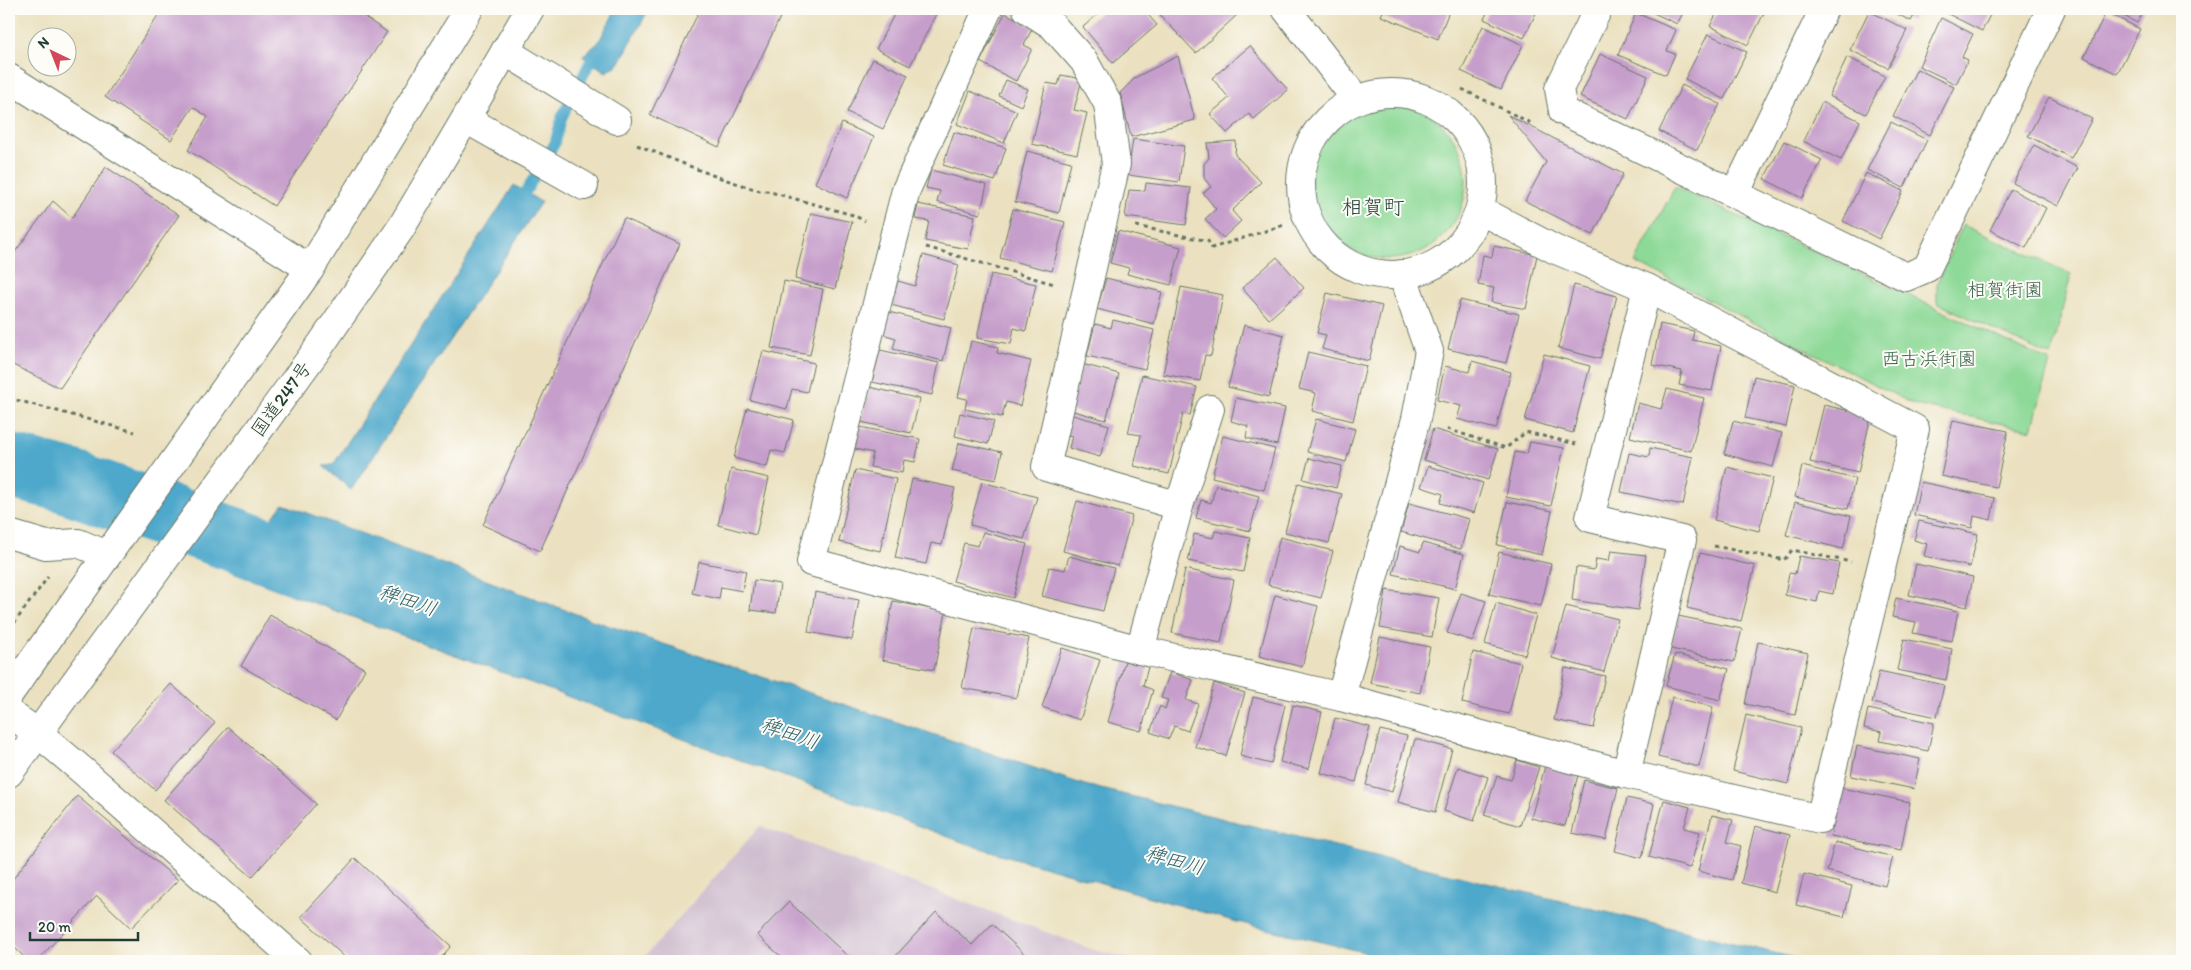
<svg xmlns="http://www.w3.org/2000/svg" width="2191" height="970" viewBox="0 0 2191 970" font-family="Itim,'Klee One',sans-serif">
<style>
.industrial{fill:#cfbdcf}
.green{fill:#8dd997;stroke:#568b66}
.water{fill:#4ea8cb;stroke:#367280}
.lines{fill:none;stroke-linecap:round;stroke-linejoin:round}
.stream{stroke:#4ea8cb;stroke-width:11}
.river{stroke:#4ea8cb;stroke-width:65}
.building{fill:#c69ecb}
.minor-casing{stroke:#667665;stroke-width:30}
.highway-casing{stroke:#667665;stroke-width:30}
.path{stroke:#667665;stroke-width:3;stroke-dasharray:4 4;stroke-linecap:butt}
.minor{stroke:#fff;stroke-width:28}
.highway{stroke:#fff;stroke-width:28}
.labels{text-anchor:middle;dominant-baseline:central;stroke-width:4;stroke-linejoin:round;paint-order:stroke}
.park-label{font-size:19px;fill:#3a644d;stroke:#fdfcf7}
.street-label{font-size:19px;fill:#1f3d34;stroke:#fdfcf7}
.water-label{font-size:20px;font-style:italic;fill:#2f6269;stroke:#fdfcf7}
.quarter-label{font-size:21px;fill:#1f3d34;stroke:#fdfcf7}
</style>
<rect width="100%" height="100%" fill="#fdfcf7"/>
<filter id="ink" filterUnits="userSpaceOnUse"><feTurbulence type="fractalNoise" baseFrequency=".02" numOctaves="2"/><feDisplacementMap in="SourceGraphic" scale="10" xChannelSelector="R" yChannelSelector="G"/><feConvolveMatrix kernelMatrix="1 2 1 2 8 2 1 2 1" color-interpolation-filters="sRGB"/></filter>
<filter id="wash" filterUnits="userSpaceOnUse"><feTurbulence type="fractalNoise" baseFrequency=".0096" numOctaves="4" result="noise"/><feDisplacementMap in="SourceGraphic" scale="20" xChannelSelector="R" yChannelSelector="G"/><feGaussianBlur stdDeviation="1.12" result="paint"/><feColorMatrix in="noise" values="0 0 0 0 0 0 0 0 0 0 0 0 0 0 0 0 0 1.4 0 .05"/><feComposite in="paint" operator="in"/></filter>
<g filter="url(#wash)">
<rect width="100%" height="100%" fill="#ebe1c0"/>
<polygon class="industrial" points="760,826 1094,950 1140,961 641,961"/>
<g class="green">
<circle cx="1388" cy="181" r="78"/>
<polygon points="1675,187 2050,361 2032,430 1915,405 1635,262"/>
<polygon points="1963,225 2071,274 2051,356 1937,303 1937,283"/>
</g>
<g class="water">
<polygon points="616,9 649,9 619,64 606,72 582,56 598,43"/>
<polygon points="514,185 541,202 351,490 323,466 333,465"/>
<polygon points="283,504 595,621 1085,785 1807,961 1401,961 1233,921 973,846 230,572"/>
</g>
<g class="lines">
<polyline class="stream" points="518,204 555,143 562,117 589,64 605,54"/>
<polyline class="river" points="9,466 65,480 334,575"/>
</g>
<g id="blocks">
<g class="building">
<polygon points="162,9 352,9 387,32 274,206 188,150 208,117 193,107 171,140 105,97"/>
<polygon points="700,9 784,9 719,147 650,115"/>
<polygon points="897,9 931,9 937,12 910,66 876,49"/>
<polygon points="1104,9 1143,9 1157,25 1113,63 1083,27"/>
<polygon points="1167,9 1233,9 1238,14 1196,53 1160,15"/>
<polygon points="1384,9 1450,9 1438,39 1381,16"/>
<polygon points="1489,9 1538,9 1524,38 1484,19"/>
<polygon points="1645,9 1685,9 1677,24"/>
<polygon points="1719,9 1766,9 1748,45 1710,26"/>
<polygon points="1887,9 1918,9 1911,21"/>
<polygon points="1946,9 1993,9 1982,31 1944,12"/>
<polygon points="2111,9 2144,9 2137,23"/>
<polygon points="1869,11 1907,30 1888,68 1850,50"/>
<polygon points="2106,12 2140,29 2117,74 2084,57"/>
<polygon points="1005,13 1033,27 1024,45 1032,49 1016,81 980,62"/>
<polygon points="1636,13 1676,30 1667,51 1675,54 1666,75 1618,55"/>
<polygon points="1941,18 1973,34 1962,57 1968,60 1956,84 1919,66"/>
<polygon points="1483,26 1523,45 1501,90 1461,71"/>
<polygon points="1708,34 1747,52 1724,99 1685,79"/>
<polygon points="1250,46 1288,90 1254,119 1249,114 1227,133 1210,114 1229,98 1212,78"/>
<polygon points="1600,54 1648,76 1628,119 1580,97"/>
<polygon points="1178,56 1195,120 1131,137 1120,93 1136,77"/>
<polygon points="1847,57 1885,76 1866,114 1829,96"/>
<polygon points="873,59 908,75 883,129 847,112"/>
<polygon points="1917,69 1954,87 1930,135 1893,116"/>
<polygon points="1061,75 1082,79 1074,110 1087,113 1077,154 1032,144 1046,83 1058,85"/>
<polygon points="1006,80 1028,89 1021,106 999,96"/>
<polygon points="1682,85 1720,104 1697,150 1659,131"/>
<polygon points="970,91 1017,111 1004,143 957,124"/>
<polygon points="2049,97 2092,119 2071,158 2028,136"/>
<polygon points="1822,102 1860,121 1841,160 1803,141"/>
<polygon points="1508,115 1623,174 1593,235 1525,201 1546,162"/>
<polygon points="1891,122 1927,140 1904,188 1867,170"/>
<polygon points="842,123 874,137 847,198 815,183"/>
<polygon points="954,132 1006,148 995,181 943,165"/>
<polygon points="1133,139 1184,146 1179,182 1128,175"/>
<polygon points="1236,141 1235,155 1261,182 1232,211 1241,221 1223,238 1205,219 1216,209 1203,193 1211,187 1204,178 1204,164 1209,158 1207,143"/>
<polygon points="1784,141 1822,160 1802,198 1764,179"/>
<polygon points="2034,145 2078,168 2058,206 2013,183"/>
<polygon points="1027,151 1071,162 1059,213 1015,202"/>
<polygon points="106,167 179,215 60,388 9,363 9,260 53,201 72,218"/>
<polygon points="931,170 987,185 980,214 937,202 940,191 926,188"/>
<polygon points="1866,173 1903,191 1879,239 1843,221"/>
<polygon points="1146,183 1191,188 1186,225 1125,217 1129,190 1145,191"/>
<polygon points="2011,189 2046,208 2026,248 1990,230"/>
<polygon points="918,204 975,216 968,249 925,241 929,221 915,219"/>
<polygon points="1013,209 1065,222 1052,271 1000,258"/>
<polygon points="811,213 852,222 835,289 795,279"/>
<polygon points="624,218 680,244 540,551 483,525"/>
<polygon points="1118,231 1181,247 1171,285 1127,274 1129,268 1110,263"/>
<polygon points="1494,246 1537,255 1526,309 1491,302 1494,288 1478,285 1483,255 1492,257"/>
<polygon points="923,255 959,265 944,319 891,305 898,281 915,286"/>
<polygon points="1277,257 1304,288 1269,319 1242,288"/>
<polygon points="991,274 1036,284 1026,331 1014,328 1011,344 977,338"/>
<polygon points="1106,278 1162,292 1154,324 1097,309"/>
<polygon points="784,281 823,289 810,355 771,348"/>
<polygon points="1574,285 1617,296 1600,359 1558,348"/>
<polygon points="1181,287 1223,295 1211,356 1205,355 1200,381 1163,374"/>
<polygon points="1327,293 1382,306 1369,361 1322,349 1326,335 1317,333"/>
<polygon points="1460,300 1519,314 1506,363 1448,349"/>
<polygon points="885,311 951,328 943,361 893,349 896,338 879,333"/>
<polygon points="1113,320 1154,330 1145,369 1087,356 1095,324 1111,328"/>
<polygon points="1660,324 1694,331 1692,340 1721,346 1712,391 1679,385 1682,371 1652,365"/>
<polygon points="1244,325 1284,335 1269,397 1228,387"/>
<polygon points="971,341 998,347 997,353 1031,361 1020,406 1006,402 1002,417 965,409 967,399 958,397"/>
<polygon points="880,350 939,363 932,395 872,382"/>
<polygon points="763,351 814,363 807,392 792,389 787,409 750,400"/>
<polygon points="1308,352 1366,366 1353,421 1312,411 1316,393 1299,389"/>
<polygon points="1544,354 1590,366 1573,433 1525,420"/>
<polygon points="1472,361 1511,372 1496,429 1457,419 1461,406 1437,400 1445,366 1469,372"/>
<polygon points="1082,364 1119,374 1106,420 1070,410"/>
<polygon points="1142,375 1197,387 1190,415 1183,414 1169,474 1134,466 1141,435 1128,433"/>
<polygon points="1754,376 1795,385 1786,427 1745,418"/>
<polygon points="869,387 920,399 911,433 861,422"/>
<polygon points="1667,389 1704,398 1691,451 1630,437 1638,403 1661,409"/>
<polygon points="1236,398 1285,408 1277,445 1246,438 1248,426 1231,421"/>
<polygon points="1824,405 1871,416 1858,473 1810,462"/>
<polygon points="747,408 794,420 785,453 771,450 767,467 734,458"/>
<polygon points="960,413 994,421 988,444 955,436"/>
<polygon points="1069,414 1109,425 1100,457 1069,448 1072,436 1064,434"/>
<polygon points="1316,419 1355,429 1346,462 1307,452"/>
<polygon points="1953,420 2008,431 1996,487 1941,476"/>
<polygon points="1733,421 1782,433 1773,467 1724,454"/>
<polygon points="860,427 920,439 915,462 904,460 902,473 870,467 873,453 855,449"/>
<polygon points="1433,429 1498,449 1488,480 1424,460"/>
<polygon points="1223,436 1275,449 1264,490 1212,477"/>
<polygon points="1530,442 1564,448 1551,506 1506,497 1515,452 1527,454"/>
<polygon points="959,443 1002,452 996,480 952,471"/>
<polygon points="1650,448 1693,457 1683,505 1621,492 1629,453 1649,457"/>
<polygon points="1309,458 1342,466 1336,488 1303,479"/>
<polygon points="1428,466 1483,483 1474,513 1440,503 1443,494 1421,487"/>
<polygon points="1802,466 1855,479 1848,509 1795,497"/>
<polygon points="1727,467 1773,478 1759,531 1714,520"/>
<polygon points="731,469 769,478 756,535 718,525"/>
<polygon points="855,470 896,479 880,551 839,542"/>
<polygon points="912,479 955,488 942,545 931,543 926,564 895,558"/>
<polygon points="982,482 1037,497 1024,539 970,525"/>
<polygon points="1921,482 1995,498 1991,520 1974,516 1972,528 1914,515"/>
<polygon points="1298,483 1342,494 1329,543 1285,532"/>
<polygon points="1216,485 1259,496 1250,531 1196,518 1201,500 1211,503"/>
<polygon points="1077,501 1132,516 1118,566 1063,551"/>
<polygon points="1507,502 1552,511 1542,555 1497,545"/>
<polygon points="1795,502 1851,516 1843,549 1786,535"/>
<polygon points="1409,503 1469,519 1461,549 1401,532"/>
<polygon points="1919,521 1978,534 1970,567 1924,556 1927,544 1914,540"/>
<polygon points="1215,531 1250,538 1243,572 1188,561 1194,534 1213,538"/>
<polygon points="983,532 1027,544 1013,598 953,581 964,543 978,546"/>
<polygon points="1280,537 1333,551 1321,598 1268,585"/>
<polygon points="1423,543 1464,554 1455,589 1393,574 1400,546 1420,552"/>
<polygon points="1611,551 1646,555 1638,610 1572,600 1576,567 1594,570 1596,559 1609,561"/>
<polygon points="1499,552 1551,564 1541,606 1489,594"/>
<polygon points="1700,553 1755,566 1741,621 1687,608"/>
<polygon points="1069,556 1114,568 1103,611 1042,596 1049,567 1065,570"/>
<polygon points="1799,556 1839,563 1833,594 1819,591 1817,602 1785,595 1789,573 1795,574"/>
<polygon points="699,562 746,571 742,591 721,587 719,599 692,593"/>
<polygon points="1916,564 1973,577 1967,607 1909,595"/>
<polygon points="1185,569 1234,580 1221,643 1172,633"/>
<polygon points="754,580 780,584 776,613 750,610"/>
<polygon points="1386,590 1439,598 1432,637 1380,628"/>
<polygon points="815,592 859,600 852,640 808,632"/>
<polygon points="1461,593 1486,601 1473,641 1447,633"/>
<polygon points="1275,595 1318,606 1302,667 1259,656"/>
<polygon points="1896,598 1958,611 1952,641 1913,633 1916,622 1892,617"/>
<polygon points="893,601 946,612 934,670 882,660"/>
<polygon points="1496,603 1536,615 1525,655 1485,644"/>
<polygon points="1566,606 1618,619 1604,672 1552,658"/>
<polygon points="270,615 365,669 336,720 241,666"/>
<polygon points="1678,616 1742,629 1734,662 1671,649"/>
<polygon points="974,628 1029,638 1017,698 962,688"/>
<polygon points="1380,637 1430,647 1420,693 1370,683"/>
<polygon points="1904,639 1952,649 1946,680 1897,670"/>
<polygon points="1758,642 1808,653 1795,715 1745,704"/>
<polygon points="1062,648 1100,660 1080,720 1042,707"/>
<polygon points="1473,652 1521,663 1509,714 1462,703"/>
<polygon points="1675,654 1729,669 1720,700 1666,686"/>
<polygon points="1125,661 1148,667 1143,686 1153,690 1141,731 1108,722"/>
<polygon points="1565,668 1605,676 1594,728 1554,720"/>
<polygon points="1879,671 1944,685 1937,717 1872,703"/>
<polygon points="1170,672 1193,680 1186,700 1198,704 1188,731 1174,726 1169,739 1150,732 1160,706 1165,709 1168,700 1161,698"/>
<polygon points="1214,683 1245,693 1226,756 1195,747"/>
<polygon points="171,684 215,723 155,790 111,751"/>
<polygon points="1253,697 1285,705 1271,764 1240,756"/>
<polygon points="1672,697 1713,707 1699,767 1658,757"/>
<polygon points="1293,705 1322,712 1309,769 1280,762"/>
<polygon points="1868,709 1934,723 1928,751 1880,741 1882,732 1864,728"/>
<polygon points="1746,715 1801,728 1788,784 1733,771"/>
<polygon points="1335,718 1370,727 1356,782 1321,773"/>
<polygon points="228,727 316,804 252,877 164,800"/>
<polygon points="1380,730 1407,736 1392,792 1366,785"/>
<polygon points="1415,739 1452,749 1435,812 1398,802"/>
<polygon points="1857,746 1920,759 1914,789 1851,776"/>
<polygon points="1517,760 1539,767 1520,826 1484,815 1497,776 1511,780"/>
<polygon points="1545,766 1578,775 1565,826 1531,818"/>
<polygon points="1458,767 1488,777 1474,821 1444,811"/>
<polygon points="1584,780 1618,788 1606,840 1572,833"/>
<polygon points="1841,788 1910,802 1901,850 1831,836"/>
<polygon points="77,796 178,880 131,928 97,896 37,961 28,961 9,942 9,884"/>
<polygon points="1627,798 1654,804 1642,858 1615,851"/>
<polygon points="1664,800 1690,807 1684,828 1700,832 1690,868 1649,857"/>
<polygon points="1712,815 1733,820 1727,842 1741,846 1732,880 1698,871"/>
<polygon points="1755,826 1790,835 1775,892 1741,883"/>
<polygon points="1835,842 1893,857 1885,886 1827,871"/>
<polygon points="355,858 451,946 438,961 349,961 301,917"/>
<polygon points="1804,874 1852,886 1844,917 1796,905"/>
<polygon points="789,902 853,961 786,961 757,935"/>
<polygon points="936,912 972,945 992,924 1032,961 891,961"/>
</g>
</g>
</g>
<g filter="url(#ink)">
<use href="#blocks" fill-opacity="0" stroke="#667665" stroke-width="1"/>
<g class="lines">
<g class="minor-casing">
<g id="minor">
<polyline points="988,9 906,190 811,562 1140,650 1341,697 1626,774 1820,819 1915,429 1647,288 1554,249 1480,210"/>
<polyline points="1027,9 1052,25 1084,61 1108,104 1116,164 1046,467 1179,506 1140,650"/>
<polyline points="1286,9 1356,99"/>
<polyline points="1598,9 1559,89 1563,111 1906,277 1927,268 2051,9"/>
<polyline points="505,51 617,120"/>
<polyline points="9,78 310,269"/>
<circle cx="1392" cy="184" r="91"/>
<polyline points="466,119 584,186"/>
<polyline points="1735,194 1824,9"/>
<polyline points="1179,506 1210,409"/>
<polyline points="9,534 46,545 78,543 107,555"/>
<polyline points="1341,697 1416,419 1429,351 1402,274"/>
<polyline points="9,713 38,733 83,771 298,961"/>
<polyline points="1626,774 1682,540 1590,518 1647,288"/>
</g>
</g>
<g class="highway-casing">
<g id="highway">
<polyline points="9,694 310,269 469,9"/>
<polyline points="9,773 322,343 401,228 530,9"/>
</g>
</g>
<g class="path">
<polyline points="1462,89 1533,124"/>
<polyline points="637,145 712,175 760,191 767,191 853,215 865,221"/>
<polyline points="1136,226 1208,241 1212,248 1284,225"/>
<polyline points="926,247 1054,284"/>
<polyline points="9,398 135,432"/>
<polyline points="1447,429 1506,448 1526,432 1576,444"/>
<polyline points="1714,546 1784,560 1792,550 1851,562"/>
<polyline points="9,630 48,577"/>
</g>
<use href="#minor" class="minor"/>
<use href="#highway" class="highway"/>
</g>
</g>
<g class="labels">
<g class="park-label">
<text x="2005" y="289">相賀街園</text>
<text x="1929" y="358">西古浜街園</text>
</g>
<g class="street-label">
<text transform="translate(281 399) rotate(-54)">国道247号</text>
</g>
<g class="water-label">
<text transform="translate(408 600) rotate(19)">稗田川</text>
<text transform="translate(790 733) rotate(19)">稗田川</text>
<text transform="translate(1175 860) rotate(16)">稗田川</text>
</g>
<g class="quarter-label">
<text x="1373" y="206">相賀町</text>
</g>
</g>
<rect width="2191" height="970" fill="none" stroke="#fdfcf7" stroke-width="30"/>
<g transform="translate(52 52) rotate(317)"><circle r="24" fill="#fdfcf7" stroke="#a4b0a9"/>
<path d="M0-4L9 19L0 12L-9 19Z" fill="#d1495b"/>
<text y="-8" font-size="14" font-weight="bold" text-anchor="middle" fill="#1f3d34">N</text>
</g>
<path d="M30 932v8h108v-8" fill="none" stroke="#1f3d34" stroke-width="2.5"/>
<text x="38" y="932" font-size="15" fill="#1f3d34" stroke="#fdfcf7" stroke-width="4" paint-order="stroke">20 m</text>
</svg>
